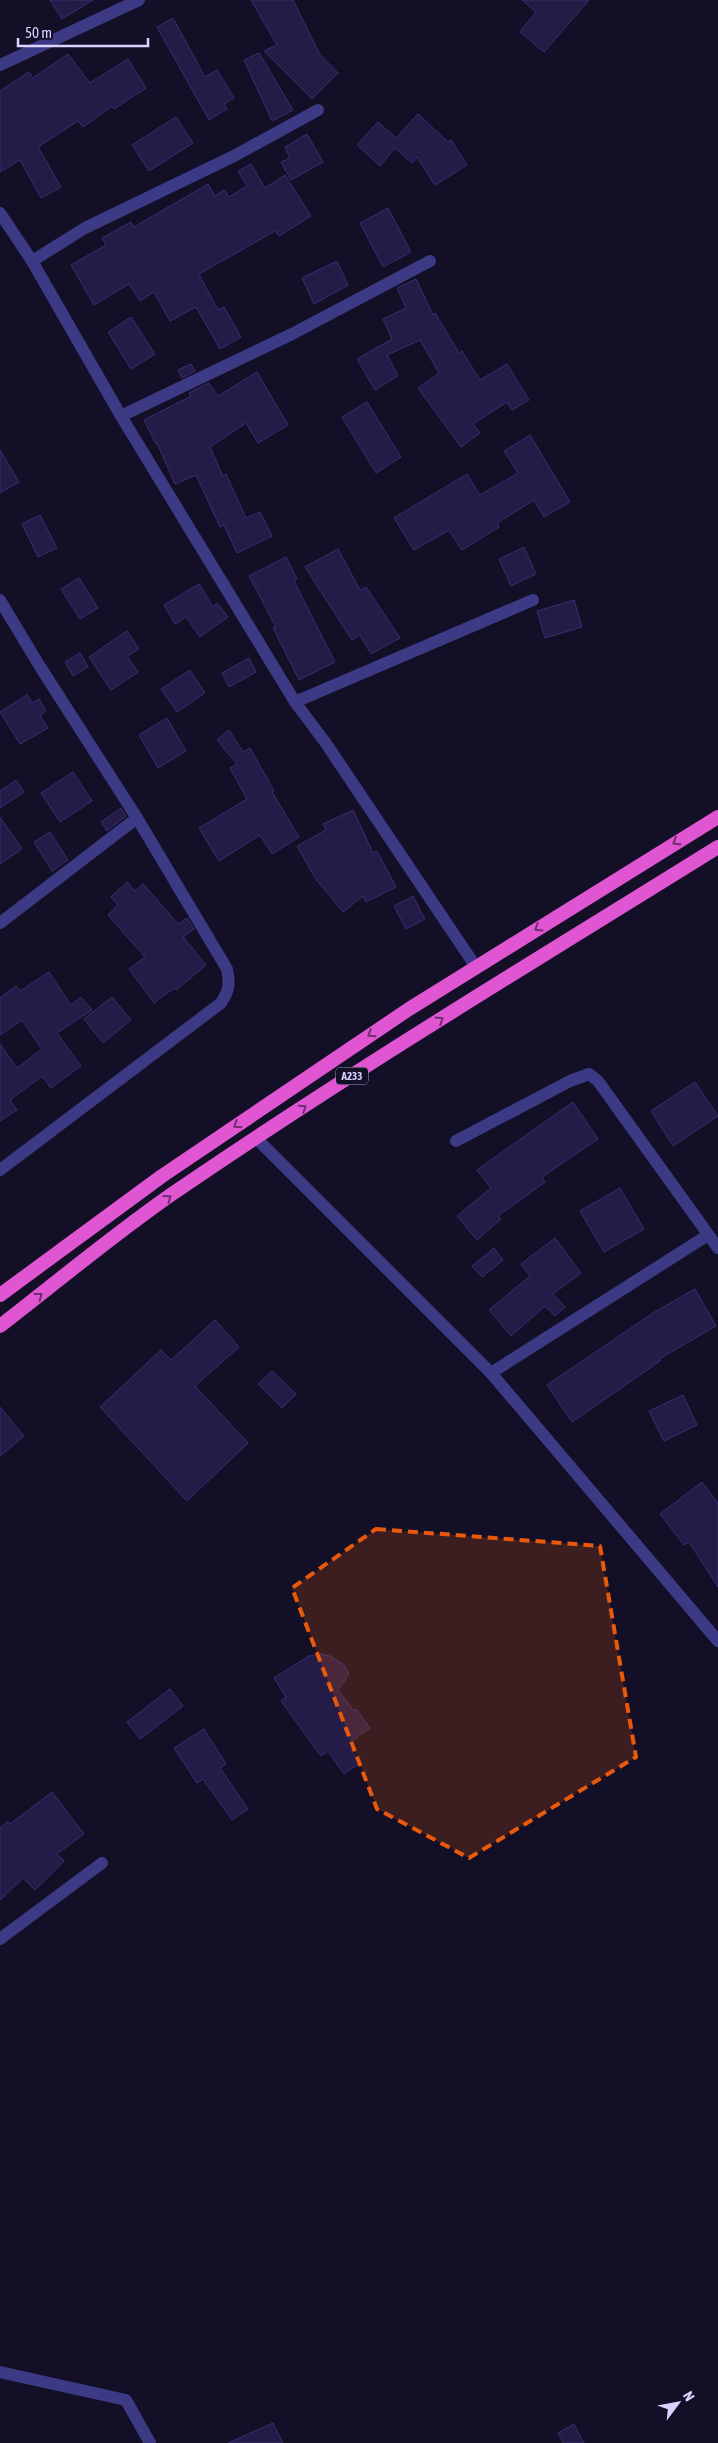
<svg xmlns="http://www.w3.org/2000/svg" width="718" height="2443" viewBox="0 0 718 2443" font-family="'Asap Condensed',sans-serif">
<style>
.building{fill:#241b47;stroke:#3b2d73}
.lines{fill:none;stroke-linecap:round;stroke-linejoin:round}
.minor{stroke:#3d3a85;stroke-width:12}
.trunk{stroke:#e055d1;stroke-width:14}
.oneway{stroke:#6f2e73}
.marked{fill:#e8590c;fill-opacity:0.2;stroke:#e8590c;stroke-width:4;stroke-dasharray:10 6;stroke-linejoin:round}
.labels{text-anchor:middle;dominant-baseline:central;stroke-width:4;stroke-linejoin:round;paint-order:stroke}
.shield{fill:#130f26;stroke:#9e99be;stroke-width:1}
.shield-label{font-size:11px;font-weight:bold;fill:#d9d4ff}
</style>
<rect width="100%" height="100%" fill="#130f26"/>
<g class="building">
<polygon points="50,0 93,0 62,19"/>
<polygon points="251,0 293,0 320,55 338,73 312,99 264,51 277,45"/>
<polygon points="522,0 589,0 544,52 520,32 536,12"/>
<polygon points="173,18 205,77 217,70 234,98 224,104 227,109 209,120 157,27"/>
<polygon points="259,53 293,110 272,121 244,60"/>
<polygon points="68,54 90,83 128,59 146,88 114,109 112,106 83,127 78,121 38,147 61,187 41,198 20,160 0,172 0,91 29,72 33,78"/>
<polygon points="418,114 448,142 451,140 467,165 435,185 417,157 412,163 395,148 380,166 357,145 378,122 396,138"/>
<polygon points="176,117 193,143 149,171 132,145"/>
<polygon points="307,134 323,162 291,180 281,162 290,158 285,147"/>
<polygon points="251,164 265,188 285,175 311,216 279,236 275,231 199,274 218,310 224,307 241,337 220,349 196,307 170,321 154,292 140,301 129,284 94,305 71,265 106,245 102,238 131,222 134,227 208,184 215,196 224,190 229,197 247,186 238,171"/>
<polygon points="388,208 411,252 383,267 360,223"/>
<polygon points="337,261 348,285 314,304 302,278"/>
<polygon points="416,279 433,315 435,313 459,353 462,351 480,380 507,364 529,400 512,410 507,402 473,424 480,433 461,447 418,388 439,373 420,340 387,355 398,376 375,390 357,359 392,339 383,319 406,308 397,288"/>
<polygon points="131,317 155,354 131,369 108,332"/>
<polygon points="191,364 195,371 182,378 178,370"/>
<polygon points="257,372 288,425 258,443 246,423 210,447 223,476 226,474 246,518 260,512 272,536 237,553 224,525 220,527 196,475 175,484 157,443 156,444 144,420 191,396 189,393 209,383 218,396"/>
<polygon points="367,402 401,457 376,473 342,417"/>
<polygon points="530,435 570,502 544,517 534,500 497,523 499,527 462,550 449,530 414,550 394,518 467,474 480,495 518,473 504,451"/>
<polygon points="0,450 19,482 0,493"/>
<polygon points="40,515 57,548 38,557 22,524"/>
<polygon points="524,547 536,574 511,586 499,559"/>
<polygon points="338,549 360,590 366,587 400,638 371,654 360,635 352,640 305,567"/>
<polygon points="286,557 297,579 294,581 335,662 299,680 273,628 276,627 249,576"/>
<polygon points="79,578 98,608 80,619 61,589"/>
<polygon points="199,584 213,607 217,603 228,617 200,637 186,617 175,624 164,605"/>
<polygon points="574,600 582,627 545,638 537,611"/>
<polygon points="127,631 139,649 127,656 138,672 111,690 89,657"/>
<polygon points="80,653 88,667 73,676 65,662"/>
<polygon points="249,658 256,672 229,687 222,673"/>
<polygon points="190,670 205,693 177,712 161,689"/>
<polygon points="27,695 32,703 39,699 46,711 40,715 48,728 20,744 0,712"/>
<polygon points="167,718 186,751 158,768 139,735"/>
<polygon points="229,730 243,752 250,748 274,791 272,792 299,837 272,854 260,835 219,861 199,828 247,799 230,768 237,764 217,740"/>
<polygon points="73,772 92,801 60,822 41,793"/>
<polygon points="16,780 24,792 0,808 0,791"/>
<polygon points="121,808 126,816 107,831 101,822"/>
<polygon points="353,810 373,853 377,851 396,887 366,902 363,896 343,912 315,878 297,846 326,830 323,824"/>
<polygon points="0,817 22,849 0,864"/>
<polygon points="50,832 68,860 52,871 34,842"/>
<polygon points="127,882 135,891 143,884 178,924 187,918 194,929 183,937 206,965 176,990 174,988 154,1003 129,969 145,957 108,915 118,905 111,897"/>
<polygon points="413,896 425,919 406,929 394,906"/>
<polygon points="49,972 71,1005 81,997 92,1010 57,1033 81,1066 51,1088 42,1076 10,1100 17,1110 0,1121 0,1044 17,1068 42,1049 22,1020 0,1035 0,998 16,986 20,991"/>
<polygon points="112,997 131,1020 103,1043 84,1019"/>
<polygon points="695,1082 718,1116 673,1146 651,1111"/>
<polygon points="573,1102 598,1139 542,1177 545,1182 498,1216 501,1219 477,1240 457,1216 491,1188 477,1170"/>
<polygon points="620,1188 644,1229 604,1252 580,1211"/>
<polygon points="555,1238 581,1273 553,1294 565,1307 555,1316 545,1306 511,1336 489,1310 530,1276 521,1264"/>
<polygon points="494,1248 503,1260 482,1277 472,1266"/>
<polygon points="695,1289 716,1326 659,1359 660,1361 572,1422 547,1385 653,1313"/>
<polygon points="215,1320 239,1347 195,1386 248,1443 187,1501 100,1407 161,1350 171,1360"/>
<polygon points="272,1371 296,1394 282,1408 258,1384"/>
<polygon points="683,1395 697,1425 664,1441 649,1411"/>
<polygon points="0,1407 24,1436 0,1456"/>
<polygon points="702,1482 718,1503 718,1587 689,1542 684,1545 660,1514"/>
<polygon points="322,1654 330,1656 344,1665 349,1674 338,1690 354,1711 356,1709 370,1728 347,1744 360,1763 344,1774 328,1751 321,1756 281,1701 286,1697 274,1678 309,1656"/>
<polygon points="170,1689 183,1706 140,1739 127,1722"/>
<polygon points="204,1729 226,1764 220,1768 248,1809 232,1820 203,1779 197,1783 174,1748"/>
<polygon points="52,1792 84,1834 57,1854 64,1861 35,1890 23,1878 0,1900 0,1828 8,1821 10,1824"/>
<polygon points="273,2423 283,2443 228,2443"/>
<polygon points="574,2424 584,2443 563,2443 558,2433"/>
</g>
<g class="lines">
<g class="minor">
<polyline points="0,65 139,0"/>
<polyline points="0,213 32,261 121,416 295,702 325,742 476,967"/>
<polyline points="32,261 85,228 234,156 318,110"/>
<polyline points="121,416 292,334 430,261"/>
<path d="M0,600L39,665L137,818L227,969C230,983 229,991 221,1003L0,1170"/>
<polyline points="295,702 533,600"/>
<polyline points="0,923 137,818"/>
<polyline points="256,1138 491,1373 718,1641"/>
<polyline points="456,1141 570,1081 589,1074 598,1081 718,1248"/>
<polyline points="491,1373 708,1235"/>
<polyline points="0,1939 102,1863"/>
<polyline points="0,2372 126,2400 150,2443"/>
</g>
<g class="trunk">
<polyline points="0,1295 162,1176 409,1009 718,817"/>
<path d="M0,1326C57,1282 113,1235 172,1194C350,1072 535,961 718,847"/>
</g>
</g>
<defs><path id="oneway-chevron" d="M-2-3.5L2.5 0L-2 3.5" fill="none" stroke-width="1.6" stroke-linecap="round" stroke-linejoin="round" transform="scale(1.25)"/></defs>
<g class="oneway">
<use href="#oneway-chevron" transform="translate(676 842) rotate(149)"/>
<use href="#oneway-chevron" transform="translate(538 928) rotate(148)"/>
<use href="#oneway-chevron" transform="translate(440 1020) rotate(-32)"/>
<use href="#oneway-chevron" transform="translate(371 1034) rotate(146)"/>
<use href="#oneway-chevron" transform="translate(303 1108) rotate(-33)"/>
<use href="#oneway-chevron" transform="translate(237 1125) rotate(146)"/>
<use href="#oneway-chevron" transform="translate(168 1198) rotate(-36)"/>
<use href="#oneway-chevron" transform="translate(39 1296) rotate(-37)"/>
</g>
<path class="marked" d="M376,1529L600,1546L636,1757L469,1858L377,1809L292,1588Z"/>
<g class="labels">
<rect class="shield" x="336" y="1067.5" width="32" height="17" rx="4"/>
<g class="shield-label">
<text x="352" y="1076">A233</text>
</g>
</g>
<g transform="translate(678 2403) rotate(58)" stroke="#130f26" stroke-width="4" paint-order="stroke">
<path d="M0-4L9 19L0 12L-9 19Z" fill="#d9d4ff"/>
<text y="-8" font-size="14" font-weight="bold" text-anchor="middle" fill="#d9d4ff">N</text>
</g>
<path d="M18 38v8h130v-8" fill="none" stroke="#d9d4ff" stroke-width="2.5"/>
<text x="25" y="38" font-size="15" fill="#d9d4ff" stroke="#130f26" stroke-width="4" paint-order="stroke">50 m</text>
</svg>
